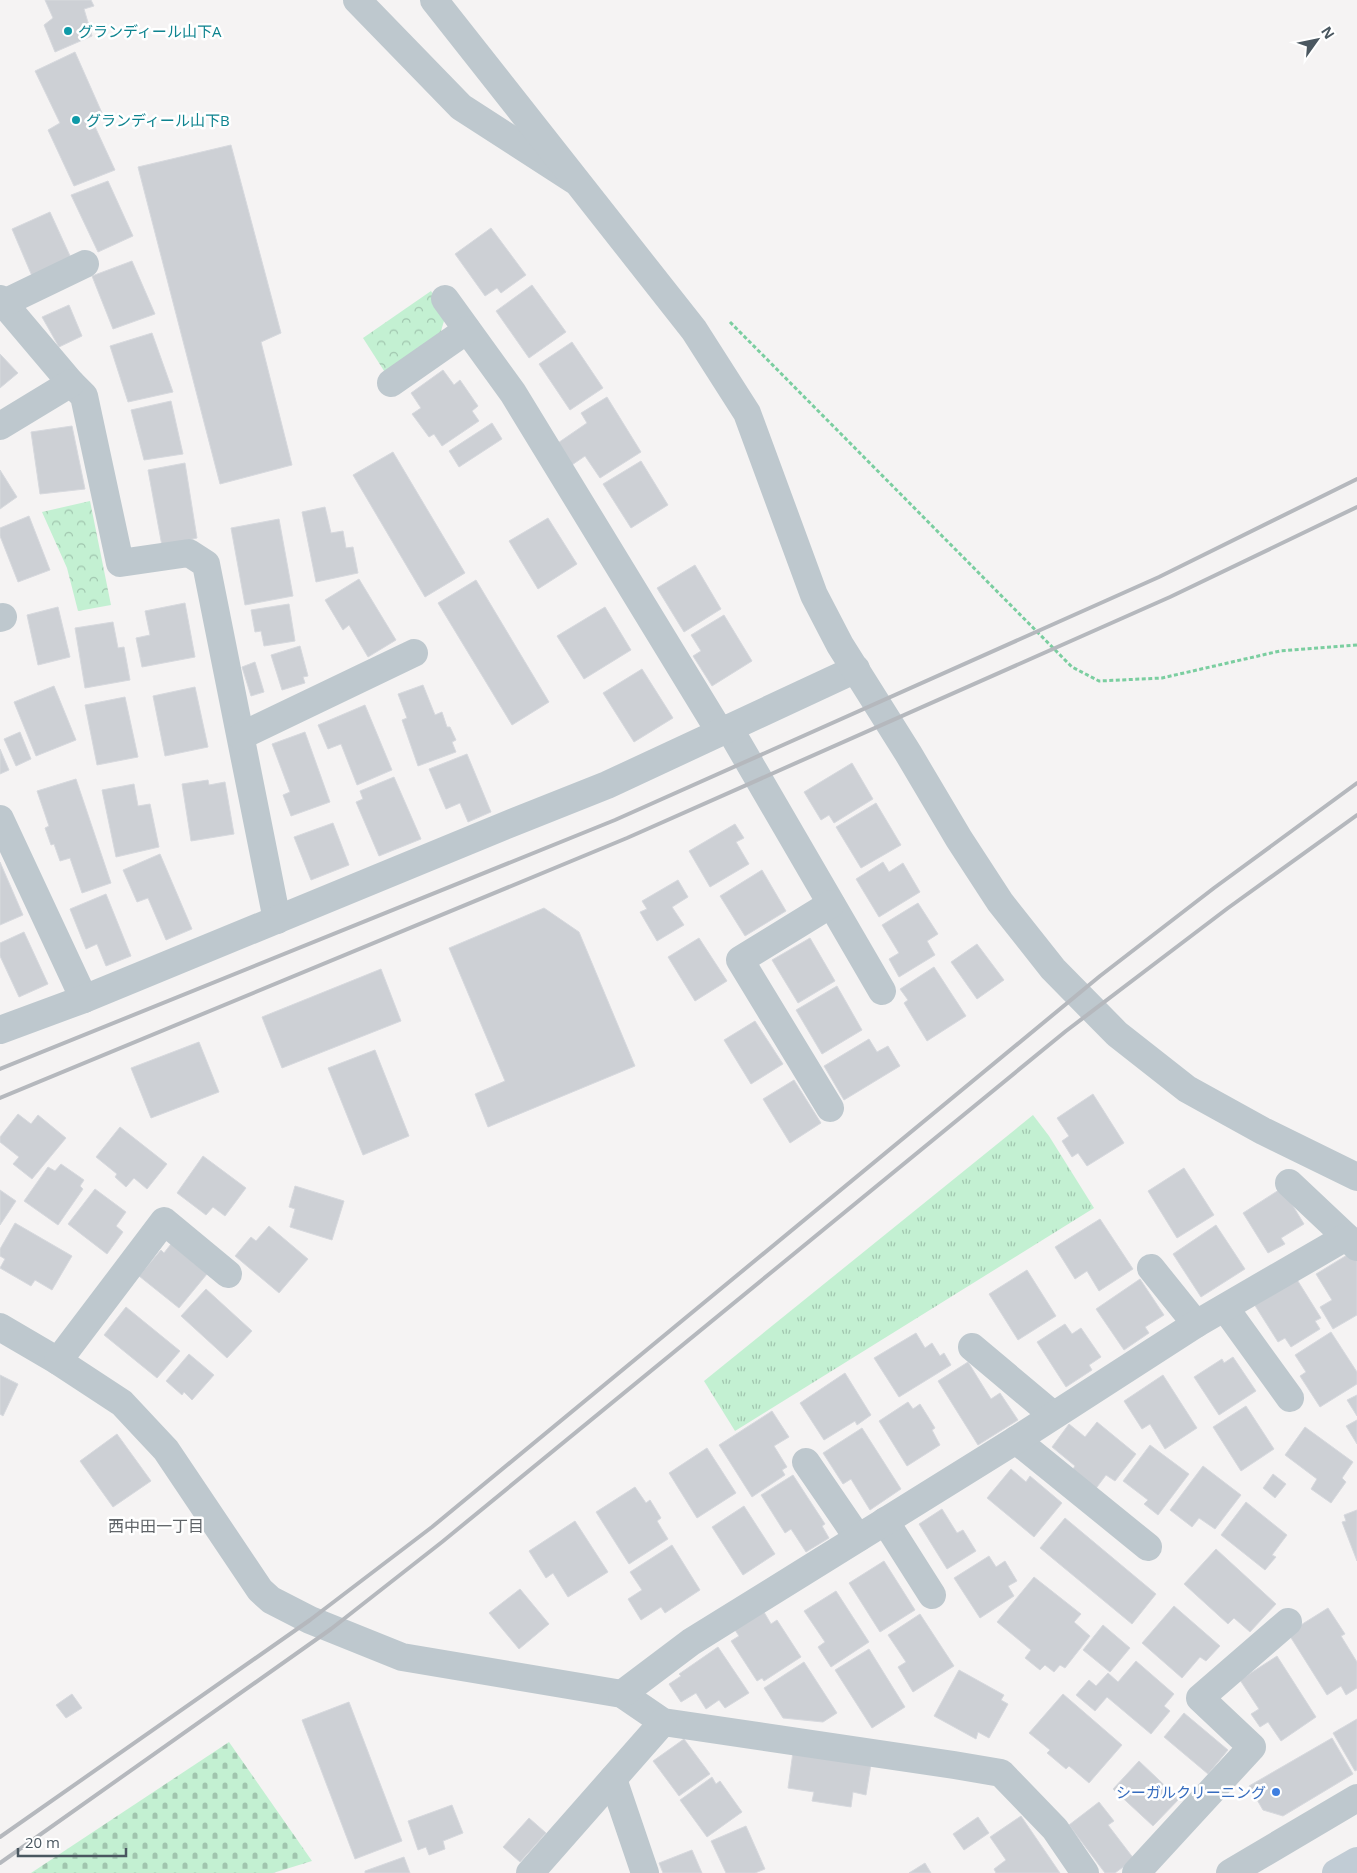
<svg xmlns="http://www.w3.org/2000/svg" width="1357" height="1873" viewBox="0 0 1357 1873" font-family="'Open Sans','Noto Sans JP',sans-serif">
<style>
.grass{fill:url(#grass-tufts)}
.forest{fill:url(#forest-crowns)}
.cemetery{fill:url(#cemetery-stones)}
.building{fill:#cdd0d5;stroke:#d7d9de}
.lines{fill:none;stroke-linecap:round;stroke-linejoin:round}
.path{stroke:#7bcea0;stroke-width:3;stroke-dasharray:4 2.5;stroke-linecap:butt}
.minor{stroke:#bec8ce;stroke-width:28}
.tertiary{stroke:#bec8ce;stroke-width:28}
.secondary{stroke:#c1ccd5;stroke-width:28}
.rail{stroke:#b5b8bd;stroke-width:4}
.culture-dot{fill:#0f9aa8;stroke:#fff;stroke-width:2}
.shop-dot{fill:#3f7fe0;stroke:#fff;stroke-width:2}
.labels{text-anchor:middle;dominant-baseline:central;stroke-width:5;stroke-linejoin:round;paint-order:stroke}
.culture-label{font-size:15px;fill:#0d838f;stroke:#fff;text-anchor:start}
.shop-label{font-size:15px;fill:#366cbe;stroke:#fff;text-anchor:end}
.neighbourhood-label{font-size:16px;fill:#5f6367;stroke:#fff}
</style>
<defs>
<pattern id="grass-tufts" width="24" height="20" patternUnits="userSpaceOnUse" patternTransform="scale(1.25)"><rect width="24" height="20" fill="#c3f0d2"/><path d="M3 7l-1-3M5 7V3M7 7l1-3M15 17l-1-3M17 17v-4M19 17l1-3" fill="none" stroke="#a0c5ae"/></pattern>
<pattern id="forest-crowns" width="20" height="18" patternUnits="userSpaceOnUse" patternTransform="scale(1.25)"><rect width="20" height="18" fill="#c3f0d2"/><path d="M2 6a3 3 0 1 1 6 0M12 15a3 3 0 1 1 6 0" fill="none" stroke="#a0c5ae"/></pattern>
<pattern id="cemetery-stones" width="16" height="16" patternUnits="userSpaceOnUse" patternTransform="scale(1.25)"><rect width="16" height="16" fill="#c3f0d2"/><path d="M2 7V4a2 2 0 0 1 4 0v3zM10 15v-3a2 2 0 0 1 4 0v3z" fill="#a0c5ae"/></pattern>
</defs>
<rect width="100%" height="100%" fill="#f5f3f3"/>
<polygon class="grass" points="1033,1115 1049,1136 1094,1208 735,1431 704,1381"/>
<g class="forest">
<polygon points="431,291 446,314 439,338 388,377 363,338"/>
<polygon points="90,501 111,605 78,611 67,568 42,512"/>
</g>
<polygon class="cemetery" points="229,1742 312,1861 273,1873 31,1873"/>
<g class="building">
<polygon points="45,0 91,0 94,6 84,9 92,36 55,52 44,25 53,18"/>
<polygon points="75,52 102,113 91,118 115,170 74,186 48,130 60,123 35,71"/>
<polygon points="231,145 281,333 261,342 292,465 220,484 138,167"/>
<polygon points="108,181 133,236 98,252 71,195"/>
<polygon points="50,212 71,258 32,276 12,229"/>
<polygon points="491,228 526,275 501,293 497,288 485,296 455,254"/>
<polygon points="132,261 155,314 113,329 92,276"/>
<polygon points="532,285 566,332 529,358 496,311"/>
<polygon points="69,305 82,336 59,347 42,317"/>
<polygon points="152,333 173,392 128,402 110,346"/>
<polygon points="572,342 603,388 570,410 539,364"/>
<polygon points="0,354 18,373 0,388"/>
<polygon points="443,370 454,385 460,380 478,406 472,411 479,421 442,446 434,434 429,437 412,414 421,408 411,393"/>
<polygon points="607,397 641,452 600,478 585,456 566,469 552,447 587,423 581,413"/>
<polygon points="171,401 183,454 144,460 131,410"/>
<polygon points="492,423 502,439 459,467 449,451"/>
<polygon points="72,426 85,489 40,494 31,432"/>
<polygon points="393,452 465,573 425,597 353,475"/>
<polygon points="641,461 668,505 631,528 603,484"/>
<polygon points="185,463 197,538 162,546 148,470"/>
<polygon points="0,470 17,497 0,509"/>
<polygon points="325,507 331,533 343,531 346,548 353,547 358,573 316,582 302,512"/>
<polygon points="29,516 50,570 18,582 0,536 0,528"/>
<polygon points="548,518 577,564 538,589 509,541"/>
<polygon points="279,519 293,596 245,605 231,528"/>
<polygon points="695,565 721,609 684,632 657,588"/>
<polygon points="359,579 396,640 368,657 349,625 343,630 325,600"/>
<polygon points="476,580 549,702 512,725 438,603"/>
<polygon points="185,603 195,657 142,667 136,638 150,635 145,611"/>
<polygon points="289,604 295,641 264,646 261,631 255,632 251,610"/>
<polygon points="58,607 70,657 38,665 27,615"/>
<polygon points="605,607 631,650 584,679 557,636"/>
<polygon points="724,615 752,661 712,686 693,656 701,651 691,635"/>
<polygon points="113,622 118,648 124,647 130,680 85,688 75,628"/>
<polygon points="300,646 308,676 303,677 305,683 282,690 271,655"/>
<polygon points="255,662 264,692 251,696 242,667"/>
<polygon points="642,669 673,718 634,742 603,693"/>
<polygon points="423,685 435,715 442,712 447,727 450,727 456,740 452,742 456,752 418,766 402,720 407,718 398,694"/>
<polygon points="54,686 76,740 36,756 14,702"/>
<polygon points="195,687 208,747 165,756 153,696"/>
<polygon points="125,697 138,757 97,765 85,705"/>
<polygon points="365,705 392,770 357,785 341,744 328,749 318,725"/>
<polygon points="20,732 31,759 16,766 4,739"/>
<polygon points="305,732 330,802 291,816 283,795 290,792 272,744"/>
<polygon points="0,749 9,770 0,774"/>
<polygon points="467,754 491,812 468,822 460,803 446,809 429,769"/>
<polygon points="852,763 873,799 834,823 829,815 821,820 804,792"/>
<polygon points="394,777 421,839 379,856 356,802 363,799 360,791"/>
<polygon points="76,779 111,883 82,893 70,858 60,861 54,844 51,845 45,828 49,826 37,791"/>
<polygon points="208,780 209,785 225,782 234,834 191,841 182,784"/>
<polygon points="134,784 138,806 150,804 159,847 116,857 102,790"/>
<polygon points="876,803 901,845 861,868 836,827"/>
<polygon points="333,823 349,865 311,880 294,837"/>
<polygon points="735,824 744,838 736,842 749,864 710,887 689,851"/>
<polygon points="160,854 192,929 166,940 148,898 137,902 123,870"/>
<polygon points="0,862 23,915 0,925"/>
<polygon points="883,862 889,872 903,863 920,892 879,917 856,879"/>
<polygon points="762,870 786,911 745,936 720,896"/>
<polygon points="678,880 688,897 672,907 684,925 657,941 640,912 647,909 642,901"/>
<polygon points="106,894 131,956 106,966 97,944 86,949 70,909"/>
<polygon points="918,903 938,934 927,941 935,955 899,977 889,959 899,953 882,925"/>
<polygon points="544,908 579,932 635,1066 488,1127 475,1094 505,1081 449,948"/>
<polygon points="24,932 48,984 19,997 0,956 0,943"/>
<polygon points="699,938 727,981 695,1001 668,957"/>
<polygon points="810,938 835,981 798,1003 772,960"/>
<polygon points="977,944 1004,980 977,999 951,962"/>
<polygon points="934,967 966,1016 927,1041 904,1003 908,1000 900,989"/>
<polygon points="381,969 401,1021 282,1068 262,1017"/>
<polygon points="837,986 862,1030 822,1054 796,1010"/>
<polygon points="755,1021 783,1064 751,1084 724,1040"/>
<polygon points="869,1039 877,1052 888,1046 900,1066 844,1100 824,1066"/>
<polygon points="199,1042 219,1092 151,1118 131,1068"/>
<polygon points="375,1050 409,1136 363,1155 328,1068"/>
<polygon points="794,1080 821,1123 790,1143 763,1099"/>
<polygon points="1093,1094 1124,1143 1087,1166 1078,1153 1072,1157 1062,1141 1069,1136 1057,1118"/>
<polygon points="18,1114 31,1124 38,1115 66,1138 32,1179 13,1164 19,1157 0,1142 0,1137"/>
<polygon points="120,1127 167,1164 147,1189 134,1178 126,1187 115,1177 117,1174 96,1157"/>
<polygon points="203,1156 246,1188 225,1216 213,1207 206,1215 177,1193"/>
<polygon points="61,1164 84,1180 80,1186 83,1189 58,1225 24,1201 48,1167 55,1171"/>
<polygon points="1184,1168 1214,1215 1177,1238 1148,1191"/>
<polygon points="295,1186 344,1201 332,1240 290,1227 295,1209 289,1207"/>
<polygon points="1282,1188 1304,1224 1281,1238 1285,1244 1268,1253 1243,1213"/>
<polygon points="95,1189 126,1212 116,1226 123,1232 107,1254 68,1224"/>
<polygon points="0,1190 16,1201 0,1225"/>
<polygon points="1100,1219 1133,1269 1099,1291 1087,1271 1075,1279 1055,1247"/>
<polygon points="15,1223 72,1256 52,1290 35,1280 31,1286 0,1268 5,1259 0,1256 0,1249"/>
<polygon points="1216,1225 1245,1269 1201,1297 1173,1254"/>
<polygon points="269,1226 308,1259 279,1293 235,1256 251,1237 256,1241"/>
<polygon points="171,1244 207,1274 179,1308 139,1276 161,1250 164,1253"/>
<polygon points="1352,1252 1357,1260 1357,1315 1333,1329 1320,1307 1332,1300 1316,1274"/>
<polygon points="1027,1270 1056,1316 1018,1340 989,1294"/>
<polygon points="1296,1278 1321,1318 1315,1321 1320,1329 1291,1347 1285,1338 1278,1342 1254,1304"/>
<polygon points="1140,1279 1164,1315 1145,1327 1149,1333 1124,1350 1096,1309"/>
<polygon points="206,1289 252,1331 227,1358 181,1316"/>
<polygon points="126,1307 180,1351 157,1378 104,1335"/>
<polygon points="1065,1324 1072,1334 1081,1328 1101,1357 1089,1365 1092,1370 1066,1387 1037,1342"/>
<polygon points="1331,1332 1357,1372 1357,1384 1320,1407 1300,1376 1306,1372 1295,1355"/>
<polygon points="916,1333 925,1348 932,1343 940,1356 944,1353 951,1365 899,1397 874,1358"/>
<polygon points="189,1354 214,1375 192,1400 184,1392 182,1395 166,1381"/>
<polygon points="1233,1357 1256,1391 1219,1415 1194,1377 1222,1359 1224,1363"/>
<polygon points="968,1362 991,1399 1000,1393 1018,1420 978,1445 938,1381"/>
<polygon points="845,1373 871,1415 857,1425 855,1421 824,1440 800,1403"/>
<polygon points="0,1375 18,1384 3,1416 0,1414"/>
<polygon points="1163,1375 1197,1428 1165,1449 1150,1424 1142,1429 1124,1401"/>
<polygon points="1357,1395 1357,1416 1347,1400"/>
<polygon points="908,1402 913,1409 920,1404 935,1428 932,1430 940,1445 907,1466 879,1421"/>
<polygon points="1246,1406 1274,1449 1241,1471 1213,1427"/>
<polygon points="772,1411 789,1437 774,1446 787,1467 782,1470 785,1475 752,1497 719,1445"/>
<polygon points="1357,1420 1357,1444 1346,1426"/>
<polygon points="1097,1422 1136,1454 1115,1481 1106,1475 1094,1491 1071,1472 1075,1466 1052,1447 1069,1424 1085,1437"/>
<polygon points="1305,1427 1353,1462 1342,1478 1346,1482 1331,1503 1311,1489 1317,1479 1285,1455"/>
<polygon points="862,1428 901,1489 870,1510 851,1479 843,1484 823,1453"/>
<polygon points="117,1434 151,1481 113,1507 80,1461"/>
<polygon points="1150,1445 1189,1474 1158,1515 1144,1504 1148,1500 1123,1481"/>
<polygon points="707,1448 736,1493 697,1518 669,1473"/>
<polygon points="1203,1466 1241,1495 1215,1529 1199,1518 1192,1527 1170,1510"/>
<polygon points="1011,1469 1026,1482 1030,1476 1062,1503 1034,1537 987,1498"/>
<polygon points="1273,1474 1286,1484 1275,1498 1263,1488"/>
<polygon points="793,1475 825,1524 822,1526 829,1538 806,1552 791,1529 785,1533 761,1495"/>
<polygon points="635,1487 646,1503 650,1500 661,1518 657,1521 668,1539 629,1564 596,1512"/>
<polygon points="1246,1502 1287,1535 1272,1555 1276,1557 1265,1570 1221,1535"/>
<polygon points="744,1506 775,1554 743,1575 712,1527"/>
<polygon points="942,1509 957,1533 963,1530 976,1551 947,1569 919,1524"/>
<polygon points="1357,1510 1357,1561 1342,1522 1346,1521 1344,1515"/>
<polygon points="1065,1518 1156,1594 1132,1624 1040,1548"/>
<polygon points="575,1521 608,1572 568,1597 553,1573 546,1578 529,1551"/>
<polygon points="672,1545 700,1590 665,1613 661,1607 641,1620 628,1599 642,1590 630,1572"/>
<polygon points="1216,1549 1276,1604 1250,1632 1234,1618 1228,1624 1184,1584"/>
<polygon points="989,1556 996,1567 1005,1561 1017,1581 1008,1586 1014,1596 980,1618 954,1578"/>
<polygon points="884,1561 915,1610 880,1632 849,1583"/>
<polygon points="1034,1577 1081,1614 1074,1622 1090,1636 1065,1668 1060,1665 1054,1672 1045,1665 1040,1670 1025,1658 1031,1650 997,1622"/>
<polygon points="520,1589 549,1624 519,1649 489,1613"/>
<polygon points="836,1591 869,1642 831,1667 818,1647 825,1642 804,1611"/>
<polygon points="1174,1606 1220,1646 1206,1661 1200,1657 1182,1678 1142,1643"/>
<polygon points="1328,1608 1345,1634 1341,1636 1357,1662 1357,1688 1346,1695 1341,1686 1327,1695 1288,1633"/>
<polygon points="764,1612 771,1624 777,1620 801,1657 764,1681 762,1678 757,1681 731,1641 739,1636 735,1630"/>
<polygon points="920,1614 954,1666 913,1692 898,1667 906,1662 888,1635"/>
<polygon points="1103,1625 1130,1648 1110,1672 1083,1650"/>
<polygon points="718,1647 749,1693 725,1708 719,1700 706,1709 696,1693 681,1702 669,1684 681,1676 679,1674"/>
<polygon points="869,1649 905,1707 872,1728 835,1670"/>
<polygon points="1277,1656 1316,1717 1281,1741 1268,1722 1260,1727 1251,1714 1259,1709 1240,1680"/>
<polygon points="1136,1661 1174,1694 1164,1706 1170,1711 1151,1734 1107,1697 1095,1711 1076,1695 1089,1680 1096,1686 1108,1673 1118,1682"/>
<polygon points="804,1662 837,1713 823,1722 783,1718 764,1688"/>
<polygon points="959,1670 1004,1695 1001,1700 1008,1704 989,1738 978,1732 976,1739 934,1716"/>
<polygon points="72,1694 82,1708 66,1718 56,1705"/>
<polygon points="1063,1694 1122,1745 1089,1783 1069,1766 1066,1769 1047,1753 1050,1750 1029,1733"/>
<polygon points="349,1702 402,1841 355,1859 302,1720"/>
<polygon points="1184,1713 1228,1750 1208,1774 1164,1737"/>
<polygon points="1357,1719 1357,1770 1355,1771 1333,1733"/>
<polygon points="1332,1738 1353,1774 1283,1816 1263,1810 1249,1786"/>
<polygon points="684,1739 710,1774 679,1796 653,1761"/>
<polygon points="793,1752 871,1764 866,1795 853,1792 851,1807 812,1801 814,1792 788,1788"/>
<polygon points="1139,1761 1179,1799 1153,1826 1113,1789"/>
<polygon points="712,1777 716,1784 720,1781 742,1812 707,1837 680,1800"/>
<polygon points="1099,1802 1114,1821 1108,1825 1134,1859 1115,1873 1105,1873 1069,1825"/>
<polygon points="452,1805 463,1833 443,1841 445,1849 429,1855 426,1847 418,1850 408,1821"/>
<polygon points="1021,1816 1060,1873 996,1873 994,1869 1006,1860 990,1837"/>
<polygon points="978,1817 989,1833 964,1850 953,1834"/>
<polygon points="529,1818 546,1833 520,1862 503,1847"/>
<polygon points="746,1826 765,1869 755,1873 726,1873 711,1841"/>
<polygon points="692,1850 702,1873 663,1873 659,1863"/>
<polygon points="404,1857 410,1873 365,1873 365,1871"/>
<polygon points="925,1863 931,1873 909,1873"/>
</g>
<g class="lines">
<polyline class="path" points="730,322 1072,667 1099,681 1162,678 1280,651 1357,645"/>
<g class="minor">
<polyline points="357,0 461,107 574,180"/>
<polyline points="0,299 71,383 84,396 120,563 189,553 206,564 277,920"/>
<polyline points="445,299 513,393 720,732"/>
<polyline points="4,303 85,264"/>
<polyline points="391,383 467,330"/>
<polyline points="0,426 71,383"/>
<polyline points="0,618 3,617"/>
<polyline points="729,728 882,991"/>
<polyline points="241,736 414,653"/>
<polyline points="0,819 84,999"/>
<polyline points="0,1030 84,999 514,822 607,785 856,669"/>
<polyline points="830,1108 740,960 831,904"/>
<polyline points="1289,1183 1357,1247"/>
<polyline points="1151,1268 1196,1324"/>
<polyline points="1225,1308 1290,1398"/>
<polyline points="0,1327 58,1361 122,1403 166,1450 260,1590 271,1600 310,1620 402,1657 622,1694 663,1722 954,1765 1001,1773 1055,1829 1085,1873"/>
<polyline points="972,1347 1053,1415"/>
<polyline points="58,1361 164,1221 228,1274"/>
<polyline points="1016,1440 1148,1547"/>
<polyline points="806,1462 858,1538"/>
<polyline points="885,1521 932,1595"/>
<polyline points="622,1694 691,1642 1016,1440 1196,1324 1346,1237"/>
<polyline points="613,1779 645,1873"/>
<polyline points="530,1873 663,1722"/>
<polyline points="1136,1873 1252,1747 1200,1698 1288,1622"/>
<polyline points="1230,1873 1357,1798"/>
</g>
<polyline class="tertiary" points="434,0 694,330 747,413 814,595 840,645 908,753 959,839 1000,902 1053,969 1117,1034 1187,1089 1263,1131 1357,1177"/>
<polyline class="secondary" points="1336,1873 1357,1861"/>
<g class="rail">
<polyline points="0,1069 615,820 1159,577 1357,479"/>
<polyline points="0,1098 627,838 1170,597 1357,507"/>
<polyline points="0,1837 310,1620 432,1527 1100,976 1214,888 1357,783"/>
<polyline points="0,1863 331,1629 442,1542 1066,1031 1228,908 1357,815"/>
</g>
</g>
<g class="culture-dot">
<circle cx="68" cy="31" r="5"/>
<circle cx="76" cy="120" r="5"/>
</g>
<circle class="shop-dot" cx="1276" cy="1792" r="5"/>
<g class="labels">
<g class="culture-label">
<text x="78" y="31">グランディール山下A</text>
<text x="86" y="120">グランディール山下B</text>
</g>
<g class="shop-label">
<text x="1266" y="1792">シーガルクリーニング</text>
</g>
<g class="neighbourhood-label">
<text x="156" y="1526">西中田一丁目</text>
</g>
</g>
<g transform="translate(1317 40) rotate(57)" stroke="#ffffff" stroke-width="4" paint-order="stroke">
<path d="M0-4L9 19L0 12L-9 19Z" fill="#4a5760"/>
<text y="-8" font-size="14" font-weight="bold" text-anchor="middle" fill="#4a5760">N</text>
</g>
<path d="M18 1848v8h108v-8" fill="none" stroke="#4a5760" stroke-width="2.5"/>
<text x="25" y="1848" font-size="15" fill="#4a5760" stroke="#ffffff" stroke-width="4" paint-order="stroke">20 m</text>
</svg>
